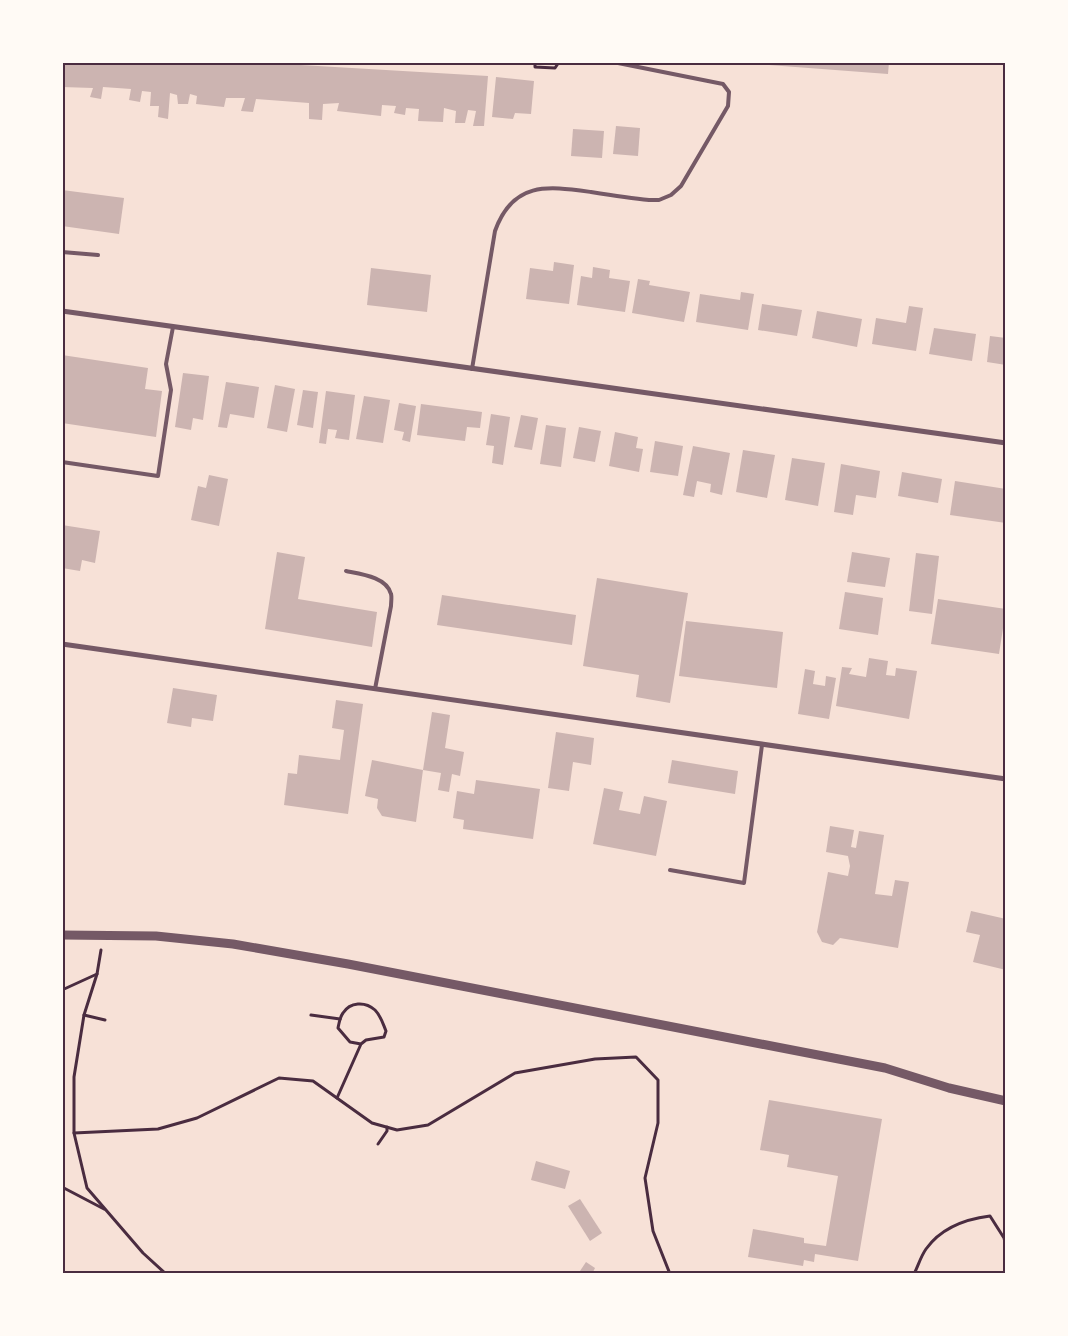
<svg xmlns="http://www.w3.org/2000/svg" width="1068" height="1336" viewBox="0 0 1068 1336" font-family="'Exo 2',sans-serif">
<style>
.building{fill:#ccb4b1}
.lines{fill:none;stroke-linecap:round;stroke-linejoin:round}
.path{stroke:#4a2c40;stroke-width:3}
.service{stroke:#755966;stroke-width:4}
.minor{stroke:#755966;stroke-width:5}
.tertiary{stroke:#755966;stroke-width:9}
.neatline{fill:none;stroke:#4a2c40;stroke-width:2}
</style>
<rect width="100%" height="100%" fill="#f7e1d7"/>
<g class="building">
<polygon points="62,62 249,62 488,76 484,126 473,126 476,111 468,110 465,123 455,123 456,111 444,108 443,122 418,121 419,109 406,108 405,115 394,113 396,106 382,105 381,116 337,111 339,103 323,104 322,120 309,119 309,103 256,99 253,112 241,111 245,98 226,98 224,107 196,104 197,96 190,94 188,104 178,104 177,95 170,93 168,119 158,117 159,106 150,106 151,92 142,91 140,102 129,100 131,89 103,87 101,99 90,97 93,88 62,87"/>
<polygon points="769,62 889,62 888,74 769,65"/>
<polygon points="496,77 534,81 531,114 515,113 513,119 492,117"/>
<polygon points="616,126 640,128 638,156 613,154"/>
<polygon points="573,129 604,131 602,158 571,156"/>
<polygon points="62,190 124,198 119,234 62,226"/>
<polygon points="554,262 574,265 569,304 526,299 530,268 553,271"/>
<polygon points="593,267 610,270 609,278 630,281 625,312 577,305 581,276 592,278"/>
<polygon points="371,268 431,275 427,312 367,305"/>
<polygon points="638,279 650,281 649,285 690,292 684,322 632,313"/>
<polygon points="741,292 754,294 748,330 696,322 700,294 740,300"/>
<polygon points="762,304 802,310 797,336 758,330"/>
<polygon points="909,306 923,308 916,351 872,344 876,318 906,323"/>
<polygon points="817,311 862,319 857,347 812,338"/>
<polygon points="934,328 976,334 972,361 929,354"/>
<polygon points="990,336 1006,338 1006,365 987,362"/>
<polygon points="62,355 148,368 145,389 162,391 156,437 62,423"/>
<polygon points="183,373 209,376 203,420 193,418 191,430 175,427"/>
<polygon points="226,382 259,387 254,418 230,414 227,428 218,427"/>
<polygon points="275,385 295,389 287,432 267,428"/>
<polygon points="303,390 318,392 313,428 297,425"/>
<polygon points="326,391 355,395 349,440 335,438 337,430 328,429 326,444 319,443"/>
<polygon points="364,396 390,400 383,443 356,439"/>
<polygon points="399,403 416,406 410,442 402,440 404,432 394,430"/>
<polygon points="421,404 482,412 480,428 467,427 465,441 417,435"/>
<polygon points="491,414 510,417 503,465 492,463 494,446 486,445"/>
<polygon points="521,415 538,418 532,450 514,447"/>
<polygon points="546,425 566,428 561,467 540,464"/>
<polygon points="579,427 601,431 595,462 573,458"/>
<polygon points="615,432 638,437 636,448 643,449 639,472 609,466"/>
<polygon points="655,441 683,446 678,476 650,472"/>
<polygon points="693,446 730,453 722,495 710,492 711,484 697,481 694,497 683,495"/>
<polygon points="743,450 775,455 767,498 736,492"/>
<polygon points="792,458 825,463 818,506 785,500"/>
<polygon points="841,464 880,471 876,498 856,495 853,515 834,512"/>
<polygon points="902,472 942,479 938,503 898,496"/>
<polygon points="209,475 228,479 219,526 191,520 198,486 206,488"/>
<polygon points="955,481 1006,489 1006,523 950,515"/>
<polygon points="62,525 100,531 95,563 82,560 80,571 62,568"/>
<polygon points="277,552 305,557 298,599 377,612 372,647 265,629"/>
<polygon points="852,552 890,558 885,587 847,582"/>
<polygon points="916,553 939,556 932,614 909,611"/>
<polygon points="597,578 688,593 670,703 636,697 639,675 583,666"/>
<polygon points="845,592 883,598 878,635 839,629"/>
<polygon points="442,595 576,615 572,645 437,625"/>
<polygon points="938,599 1006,609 999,654 931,644"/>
<polygon points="686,621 783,632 777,688 679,676"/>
<polygon points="869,658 888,661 886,675 895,676 896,668 917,671 909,719 836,706 842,667 852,668 849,674 866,677"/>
<polygon points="805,669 815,671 813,684 825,686 826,676 836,678 829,719 798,714"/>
<polygon points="173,688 217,695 213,721 192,718 191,727 167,723"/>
<polygon points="336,700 363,704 348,814 284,805 288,773 297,774 299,755 340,760 344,730 332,728"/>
<polygon points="432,712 450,715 445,748 464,752 460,776 452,774 449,792 438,790 441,773 423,770"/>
<polygon points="556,732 594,738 591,765 573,762 569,791 548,788"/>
<polygon points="372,760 423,770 416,822 382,816 377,808 378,799 365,796"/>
<polygon points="672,760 738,771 735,794 668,783"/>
<polygon points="476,780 540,789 533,839 463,829 464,820 453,818 457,791 474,794"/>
<polygon points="604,788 623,792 619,810 640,814 644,796 667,801 656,856 593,844"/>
<polygon points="830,826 854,830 851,847 856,848 859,831 884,835 875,894 892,896 895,880 909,882 898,948 840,938 833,945 822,942 817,932 828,872 848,876 850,866 848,856 826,852"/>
<polygon points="971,911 1006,919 1006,970 973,962 980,935 966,932"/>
<polygon points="769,1100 882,1119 858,1261 815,1254 814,1262 804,1260 803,1266 748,1257 753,1229 804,1238 804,1243 826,1246 838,1176 787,1167 789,1155 760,1150"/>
<polygon points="536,1161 570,1171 565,1189 531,1180"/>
<polygon points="580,1199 602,1233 590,1241 568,1206"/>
<polygon points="586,1262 595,1268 592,1274 578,1274"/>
</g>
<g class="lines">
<g class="path">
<polyline points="535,62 535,67 555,68 559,62"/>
<polyline points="97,974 84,1015 74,1077 74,1133 87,1188 143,1253 166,1274"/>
<polyline points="62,990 97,974 101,950"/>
<polyline points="84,1015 105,1020"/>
<polyline points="311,1015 340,1019"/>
<path d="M337,1098L361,1044L366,1040L384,1037L386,1031C383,1024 381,1016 375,1010C365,1001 350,1002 343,1013C340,1017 339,1023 338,1028L350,1042L361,1044"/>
<polyline points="74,1133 158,1129 197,1118 279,1078 313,1081 372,1123 397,1130 428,1125 515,1073 595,1059 636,1057 658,1080 658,1123 645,1178 653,1231 670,1274"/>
<polyline points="378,1144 387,1131 387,1127"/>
<polyline points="62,1187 104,1209"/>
<path d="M914,1274C918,1266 921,1256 926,1249C941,1228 966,1219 990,1216L1004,1238L1006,1247"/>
</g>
<g class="service">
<polyline points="62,252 98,255"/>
<path d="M472,369L495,231C513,181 547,186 591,192C610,195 629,198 649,200H659L671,195L681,186L728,106L729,92L723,84L613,62"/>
<polyline points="62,462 158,476 171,390 166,364 173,327"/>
<path d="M346,571C361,574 387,577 391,594C392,597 391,602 391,606L375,689"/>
<polyline points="670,870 744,883 762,745"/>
</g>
<g class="minor">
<polyline points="62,311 1006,443"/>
<polyline points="62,644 1006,779"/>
</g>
<polyline class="tertiary" points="62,935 156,936 233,944 348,964 885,1068 949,1088 1006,1101"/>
</g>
<rect width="1068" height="1336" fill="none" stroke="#fffaf5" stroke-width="128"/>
<rect x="64" y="64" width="940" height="1208" class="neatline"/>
</svg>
